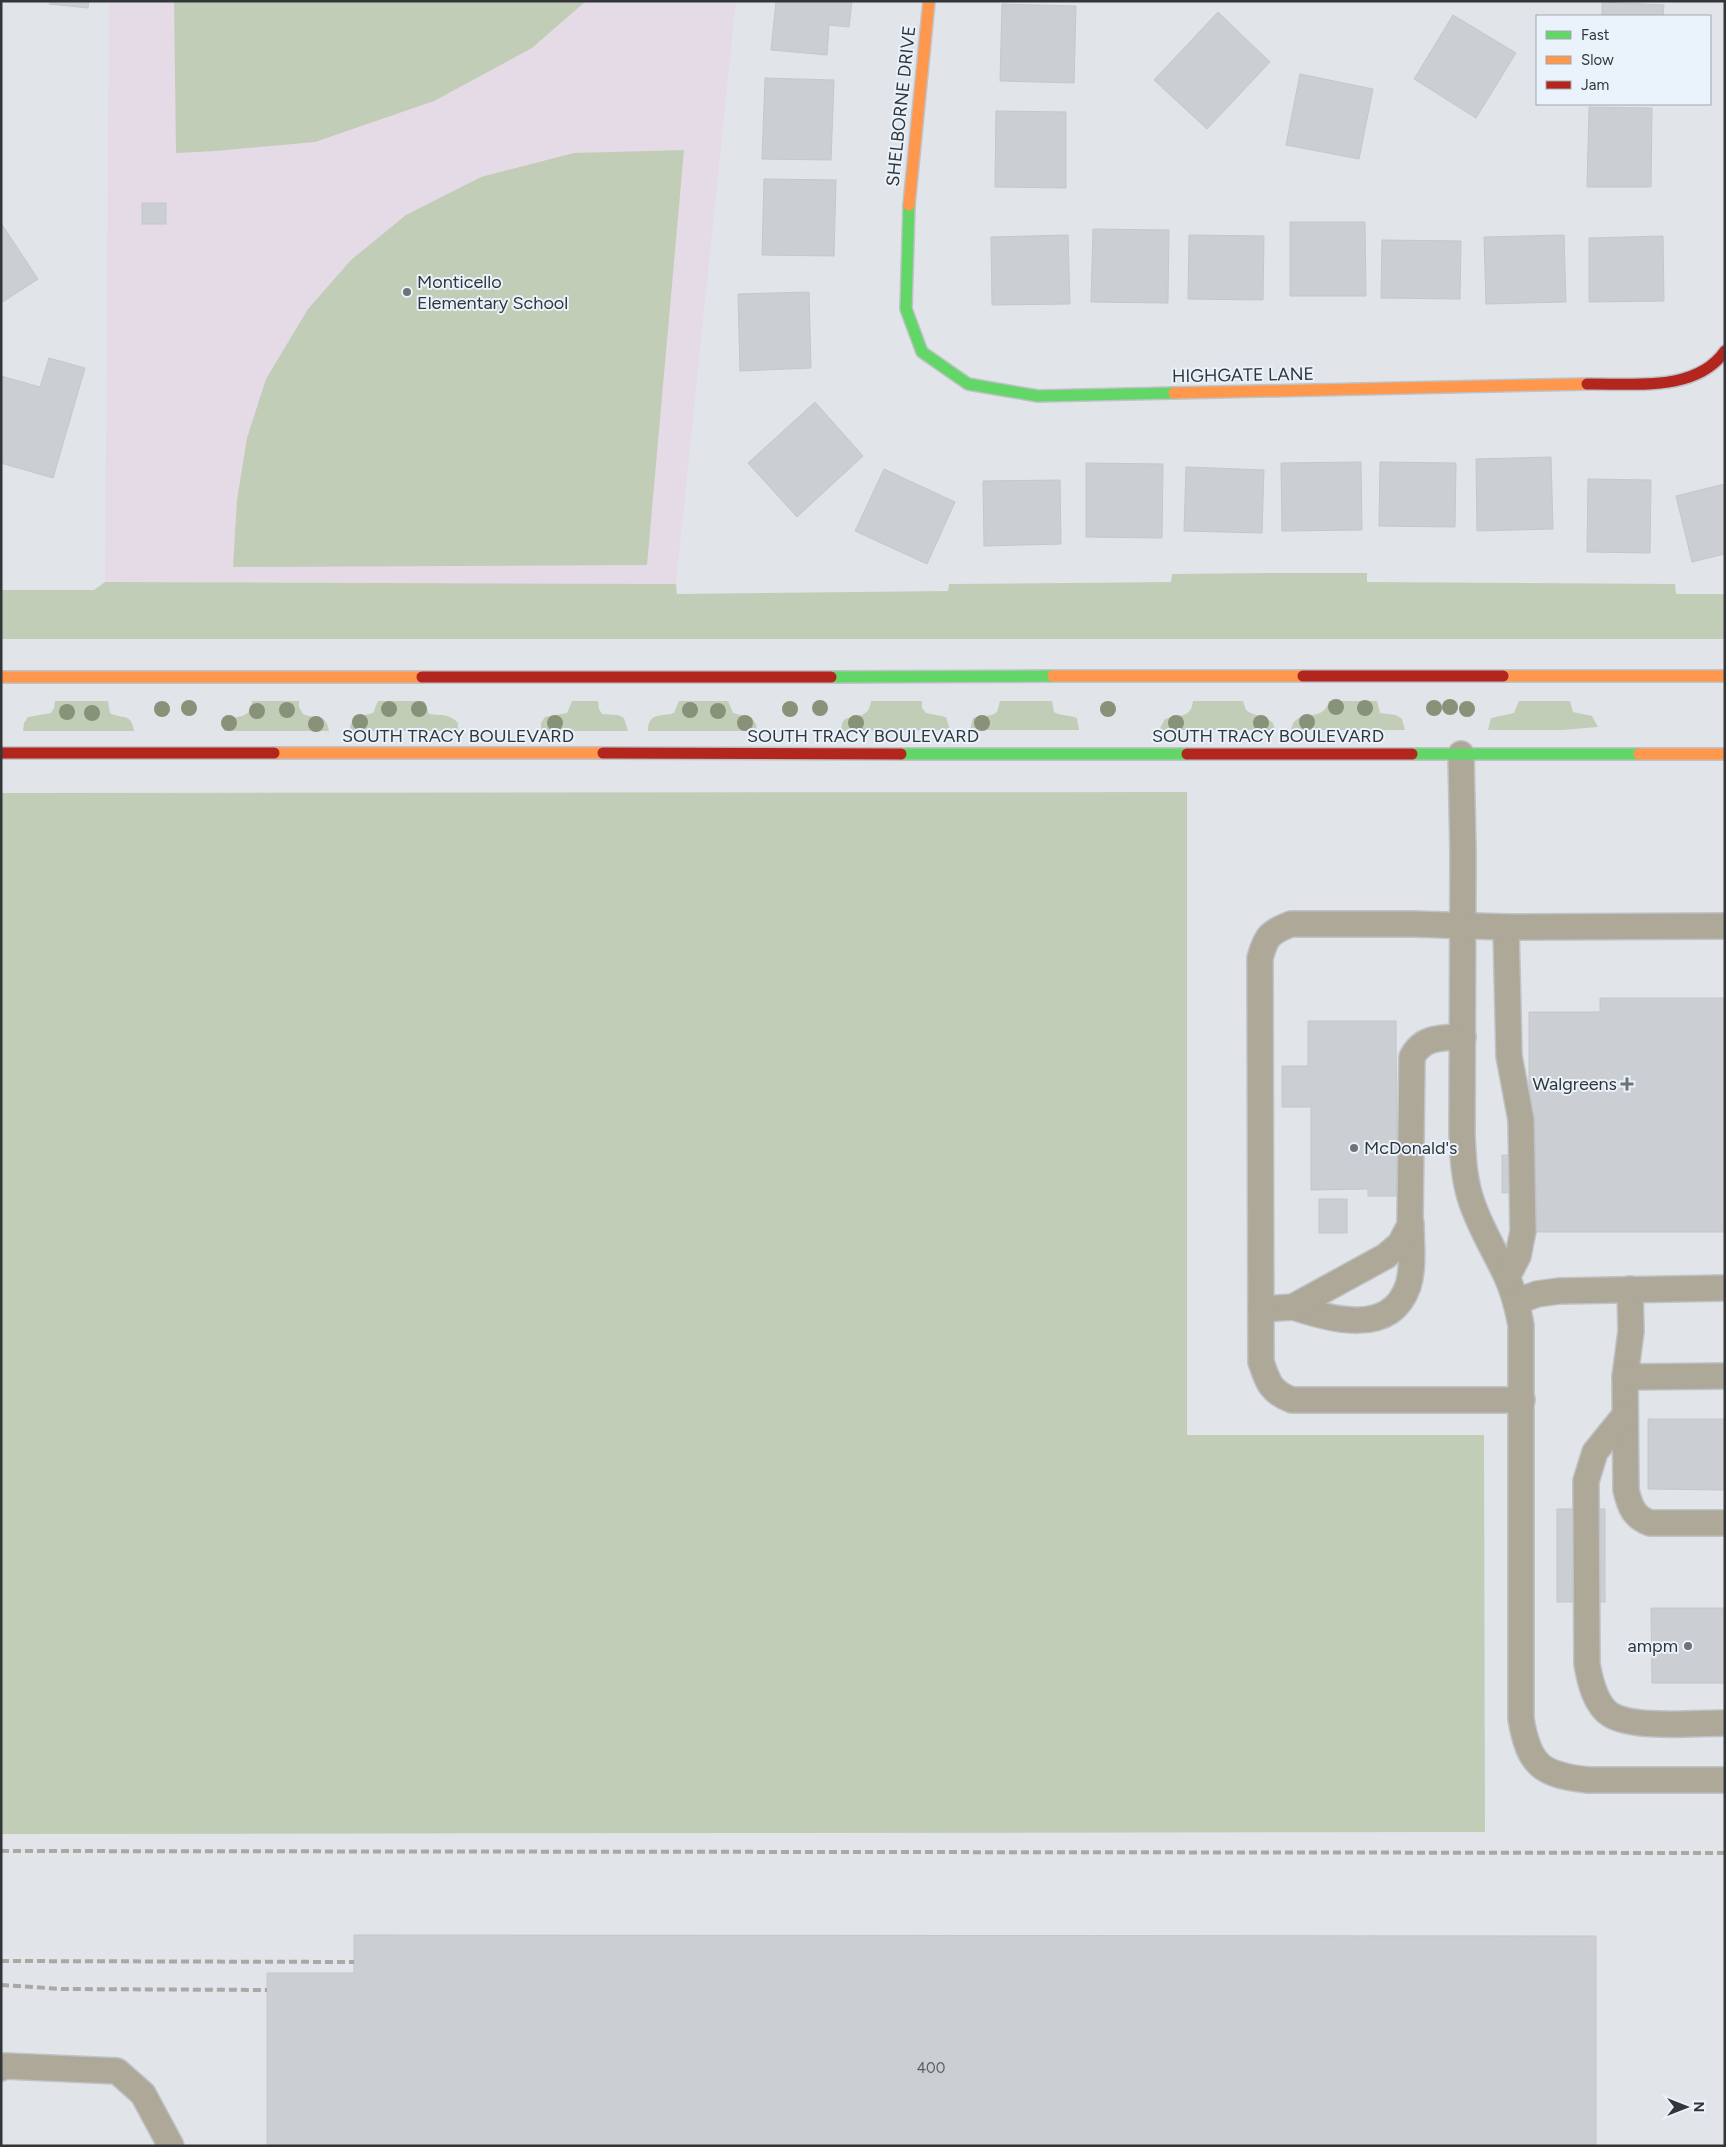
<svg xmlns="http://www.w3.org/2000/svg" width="1726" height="2147" viewBox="0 0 1726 2147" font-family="Figtree,sans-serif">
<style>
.education{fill:#e5dbe6}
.green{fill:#c2cdb7}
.building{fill:#cbced2;stroke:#c4c7cb}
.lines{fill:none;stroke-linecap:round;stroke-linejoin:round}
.lane-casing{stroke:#bfc2c6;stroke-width:28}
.fast-casing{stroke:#bfc2c6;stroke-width:14}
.slow-casing{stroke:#bfc2c6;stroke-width:14}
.jam-casing{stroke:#bfc2c6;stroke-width:14}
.lane{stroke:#ada898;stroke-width:25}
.fast{stroke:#63d668;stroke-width:11}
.slow{stroke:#ff974d;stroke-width:11}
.jam{stroke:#b3261e;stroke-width:11}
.rail{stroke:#a9a9a4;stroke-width:4;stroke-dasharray:8 4;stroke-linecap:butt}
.tree{fill:#879278}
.poi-dot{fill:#6f7377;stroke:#eaf2fc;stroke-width:2}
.labels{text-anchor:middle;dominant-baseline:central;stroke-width:4;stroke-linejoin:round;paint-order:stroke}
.number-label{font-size:15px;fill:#5a5e61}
.street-label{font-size:18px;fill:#323639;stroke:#eaf2fc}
.poi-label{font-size:18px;fill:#323639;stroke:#eaf2fc;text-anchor:start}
</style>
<rect width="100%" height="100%" fill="#e1e5ea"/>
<polygon class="education" points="109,1 736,1 676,584 105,582"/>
<g class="green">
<polygon points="174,1 586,1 532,48 434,101 315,142 216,151 176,153"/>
<polygon points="684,150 647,565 233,567 237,500 247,438 266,379 308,309 351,260 406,215 481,177 574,153"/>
<polygon points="1269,573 1367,573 1367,582 1675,584 1676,594 1725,594 1725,639 1,639 1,590 94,590 105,582 676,584 677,594 948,591 949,584 1171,582 1172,574"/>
<path d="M55,701H108L110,713C123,720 131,712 134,731H23L24,723L28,717L51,713L54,708Z"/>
<path d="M252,701H299V707L303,714C316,720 326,712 329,731H224L225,722C236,714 252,720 252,701Z"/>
<path d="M378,701H424L429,714C441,716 449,713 458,723V731H349L353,718L373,713Z"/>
<polygon points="572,701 598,701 599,709 602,714 618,715 624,718 628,731 541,731 541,723 545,717 567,713"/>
<path d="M679,701H728L733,713L752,718L756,724L757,731H648C648,712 661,717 674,713Z"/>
<path d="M871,701H922V708L926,713L946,717L950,730L841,731L842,723L845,719C858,715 869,718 871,701Z"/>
<path d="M1000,701H1052L1054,712C1061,716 1069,715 1077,718L1079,730H970L973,718L992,715L997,712Z"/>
<path d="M1193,701H1243L1246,710C1254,716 1265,716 1273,723L1275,730H1159L1165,719C1179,714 1191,719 1193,701Z"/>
<path d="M1329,701H1377L1380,713L1396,715L1402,719L1405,730H1291C1296,705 1322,726 1329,701Z"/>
<polygon points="1519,701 1570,701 1573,712 1592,716 1598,727 1562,730 1488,730 1491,718 1514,713"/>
<polygon points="1187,792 1187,1435 1484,1435 1485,1832 1,1834 1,793"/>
</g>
<g class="building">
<polygon points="50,1 89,1 88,8 49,4"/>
<polygon points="776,1 852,1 849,27 829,25 827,55 771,50"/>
<polygon points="1602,2 1664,5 1663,16 1602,16"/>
<polygon points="1002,4 1076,6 1074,83 1000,81"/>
<polygon points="1218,12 1270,62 1207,129 1154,80"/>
<polygon points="1453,15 1516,53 1476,118 1414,79"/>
<polygon points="1300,74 1373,89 1359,159 1286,145"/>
<polygon points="765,78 834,80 831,160 762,159"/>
<polygon points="1589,107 1652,108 1651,187 1587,187"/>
<polygon points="996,111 1066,112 1066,188 995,187"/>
<polygon points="764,179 836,180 834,256 762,255"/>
<rect x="142" y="203" width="24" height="21"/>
<polygon points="1290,222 1365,222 1366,296 1290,296"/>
<polygon points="1,223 38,279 1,303"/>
<polygon points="1093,229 1169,230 1168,303 1091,302"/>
<polygon points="1068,235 1070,304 992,305 991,237"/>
<polygon points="1189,235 1264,236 1263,300 1188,299"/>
<polygon points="1564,235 1566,302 1486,304 1484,237"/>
<polygon points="1663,236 1664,301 1589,302 1589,238"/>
<polygon points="1382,240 1461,241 1460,299 1381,298"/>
<polygon points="809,292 811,368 740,371 738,294"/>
<polygon points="49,358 85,368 53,478 1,463 1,376 40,387"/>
<polygon points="815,402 863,456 797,517 748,463"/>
<polygon points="1551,457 1553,529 1477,531 1476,459"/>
<polygon points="1361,462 1362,530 1282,531 1281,463"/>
<polygon points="1380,462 1456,463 1455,527 1379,526"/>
<polygon points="1086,463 1163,464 1162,538 1086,537"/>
<polygon points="1186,467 1264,470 1262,533 1184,531"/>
<polygon points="884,469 955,502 927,564 855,531"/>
<polygon points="1588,479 1651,480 1650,553 1587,552"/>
<polygon points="1060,480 1061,544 984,546 983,481"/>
<polygon points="1725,484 1725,554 1692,562 1676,496"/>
<polygon points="1600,998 1725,998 1725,1232 1529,1232 1529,1192 1502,1193 1502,1155 1529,1155 1529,1012 1600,1012"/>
<polygon points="1308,1021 1396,1021 1397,1196 1368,1196 1368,1189 1311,1190 1311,1107 1282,1107 1282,1066 1308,1066"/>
<rect x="1319" y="1199" width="28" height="34"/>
<polygon points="1648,1419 1725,1419 1725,1490 1648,1489"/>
<rect x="1557" y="1509" width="48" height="93"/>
<polygon points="1651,1608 1725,1608 1725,1683 1652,1683"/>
<polygon points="354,1935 1596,1936 1596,2146 267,2146 267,1973 354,1973"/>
</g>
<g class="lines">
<g class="lane-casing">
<g id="lane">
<path d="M1461,754L1463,852L1462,1135C1463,1157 1464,1179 1471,1200C1480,1228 1495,1251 1507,1277C1514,1293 1518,1309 1521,1325V1719C1529,1766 1542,1775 1588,1780H1725"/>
<polyline points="1506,927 1509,1056 1521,1120 1523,1231 1518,1256 1507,1277"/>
<path d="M1630,1289L1631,1331L1625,1377L1626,1490C1630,1507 1634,1517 1650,1523H1725"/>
<polyline points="1516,1302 1537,1294 1559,1291 1725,1288"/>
<path d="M1293,1307C1331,1319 1390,1337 1408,1286C1414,1267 1411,1243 1411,1224"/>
<path d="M1261,1309L1293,1307L1386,1256L1400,1244L1410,1225L1412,1057C1423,1036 1442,1038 1463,1037"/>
<polyline points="1625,1377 1725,1376"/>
<path d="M1522,1400H1292C1271,1392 1268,1383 1261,1362L1260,958C1266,936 1270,932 1291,924H1414L1506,927L1725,926"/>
<path d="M1625,1415L1595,1452L1586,1481L1587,1664C1590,1681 1595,1705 1611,1715C1635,1729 1696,1723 1725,1723"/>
<polyline points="1,2068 5,2066 117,2071 143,2094 171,2146"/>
</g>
</g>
<g class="fast-casing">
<g id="fast">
<polyline points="909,205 906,309 922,352 968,384 1038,396 1174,393"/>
<polyline points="831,677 1053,676"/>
<polyline points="901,754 1187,754"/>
<polyline points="1412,754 1639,754"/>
</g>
</g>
<g class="slow-casing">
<g id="slow">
<polyline points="909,205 929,1"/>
<polyline points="1174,393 1587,384"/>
<polyline points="1053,676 1303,676"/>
<polyline points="1503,676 1725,676"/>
<polyline points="1,677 422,677"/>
<polyline points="274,753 603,753"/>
<polyline points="1639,754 1725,754"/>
</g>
</g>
<g class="jam-casing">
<g id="jam">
<path d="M1587,384C1632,383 1696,393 1725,351"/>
<polyline points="1303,676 1503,676"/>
<polyline points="422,677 831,677"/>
<polyline points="1,753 274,753"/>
<polyline points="603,753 901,754"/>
<polyline points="1187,754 1412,754"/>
</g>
</g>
<use href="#lane" class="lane"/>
<use href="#fast" class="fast"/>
<use href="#slow" class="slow"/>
<use href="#jam" class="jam"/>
<g class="rail">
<polyline points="1,1851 1725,1853"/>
<polyline points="1,1961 354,1962"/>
<polyline points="1,1985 62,1989 267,1990"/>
</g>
</g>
<g class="tree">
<circle cx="1336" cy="707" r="8"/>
<circle cx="1450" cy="707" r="8"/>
<circle cx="189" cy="708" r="8"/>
<circle cx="820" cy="708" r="8"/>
<circle cx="1365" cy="708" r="8"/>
<circle cx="1434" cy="708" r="8"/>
<circle cx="162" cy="709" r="8"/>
<circle cx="389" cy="709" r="8"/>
<circle cx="419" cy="709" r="8"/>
<circle cx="790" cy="709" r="8"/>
<circle cx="1108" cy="709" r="8"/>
<circle cx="1467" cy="709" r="8"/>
<circle cx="287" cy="710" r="8"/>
<circle cx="690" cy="710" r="8"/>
<circle cx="257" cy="711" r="8"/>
<circle cx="718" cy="711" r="8"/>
<circle cx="67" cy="712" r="8"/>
<circle cx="92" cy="713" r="8"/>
<circle cx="360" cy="722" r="8"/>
<circle cx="1307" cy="722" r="8"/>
<circle cx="229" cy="723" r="8"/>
<circle cx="555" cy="723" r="8"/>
<circle cx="745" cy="723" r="8"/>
<circle cx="856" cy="723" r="8"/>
<circle cx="982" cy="723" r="8"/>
<circle cx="1176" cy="723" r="8"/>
<circle cx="1261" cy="723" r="8"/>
<circle cx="316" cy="724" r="8"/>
</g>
<g class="poi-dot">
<circle cx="407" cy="292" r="5"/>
<path d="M1624.5 1076.5h5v5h5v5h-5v5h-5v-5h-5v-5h5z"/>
<circle cx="1354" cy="1148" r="5"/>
<circle cx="1688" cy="1646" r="5"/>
</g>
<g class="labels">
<g class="number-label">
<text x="931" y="2068">400</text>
</g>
<g class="street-label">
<text transform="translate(901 106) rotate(-84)">SHELBORNE DRIVE</text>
<text transform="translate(1243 375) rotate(-1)">HIGHGATE LANE</text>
<text x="458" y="736">SOUTH TRACY BOULEVARD</text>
<text x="863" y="736">SOUTH TRACY BOULEVARD</text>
<text x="1268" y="736">SOUTH TRACY BOULEVARD</text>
</g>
<g class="poi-label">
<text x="417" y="282">Monticello<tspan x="417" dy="21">Elementary School</tspan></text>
<text x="1617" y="1084" text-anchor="end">Walgreens</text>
<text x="1364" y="1148">McDonald's</text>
<text x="1678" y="1646" text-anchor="end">ampm</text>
</g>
</g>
<rect width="1726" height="2147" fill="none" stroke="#323639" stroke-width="5"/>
<rect x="1536" y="15" width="175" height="90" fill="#eaf2fc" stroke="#a0a7ae"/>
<rect x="1546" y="31" width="25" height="8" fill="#63d668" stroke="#a0a7ae"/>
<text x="1581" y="40" font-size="15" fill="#323639">Fast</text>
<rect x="1546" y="56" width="25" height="8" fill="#ff974d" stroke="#a0a7ae"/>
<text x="1581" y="65" font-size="15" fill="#323639">Slow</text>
<rect x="1546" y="81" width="25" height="8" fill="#b3261e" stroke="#a0a7ae"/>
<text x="1581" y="90" font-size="15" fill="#323639">Jam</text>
<g transform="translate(1686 2107) rotate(90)" stroke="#eaf2fc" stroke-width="4" paint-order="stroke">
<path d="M0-4L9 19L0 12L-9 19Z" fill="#323639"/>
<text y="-8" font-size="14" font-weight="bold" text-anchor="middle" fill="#323639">N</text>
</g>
</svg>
